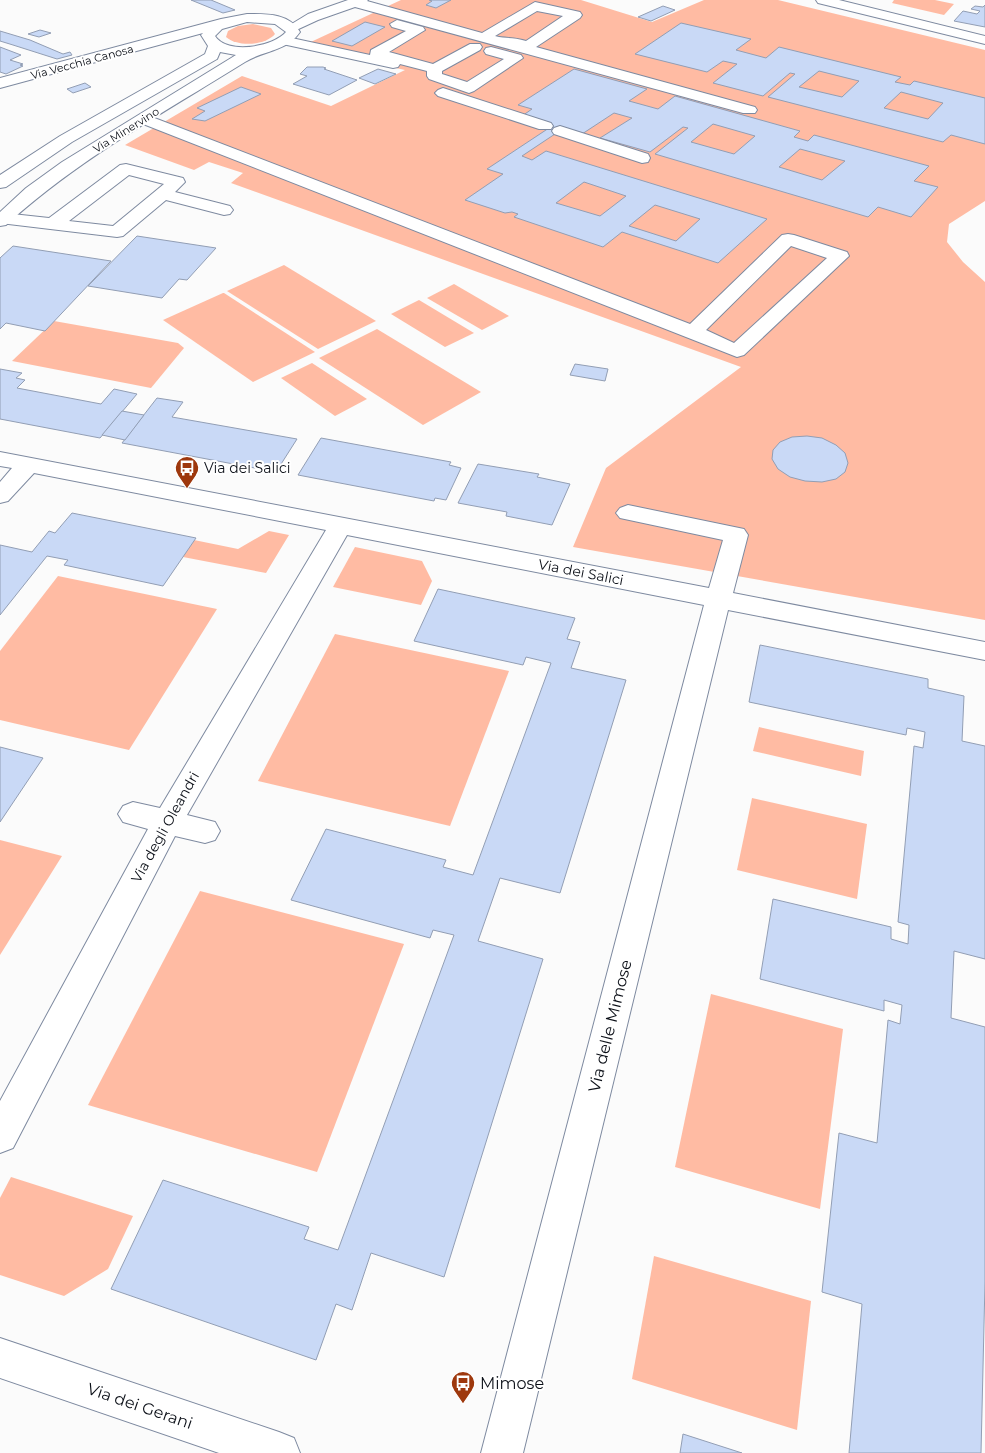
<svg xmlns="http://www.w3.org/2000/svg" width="985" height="1453" viewBox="0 0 985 1453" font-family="Montserrat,sans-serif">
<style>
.green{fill:#ffbba3}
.building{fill:#c9d9f6;stroke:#929eb4;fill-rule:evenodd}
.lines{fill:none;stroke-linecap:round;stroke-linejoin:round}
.minor-casing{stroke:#7e8aa0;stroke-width:2}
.major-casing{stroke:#7e8aa0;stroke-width:2}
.minor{fill:#fff;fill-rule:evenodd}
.major{fill:#fff;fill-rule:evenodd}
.labels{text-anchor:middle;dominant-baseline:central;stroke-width:4;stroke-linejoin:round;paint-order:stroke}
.far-street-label{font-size:11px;fill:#0b0f17;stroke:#fff}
.poi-label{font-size:14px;fill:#0b0f17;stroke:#fff;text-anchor:start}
.street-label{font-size:14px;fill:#0b0f17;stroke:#fff}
.near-street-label{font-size:16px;fill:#0b0f17;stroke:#fff}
.near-poi-label{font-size:16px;fill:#0b0f17;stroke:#fff;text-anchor:start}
</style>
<rect width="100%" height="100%" fill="#fbfbfb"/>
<g class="green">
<polygon points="401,0 581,0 652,22 704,0 778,0 985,50 985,201 949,224 947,242 963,262 985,282 985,620 573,547 606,468 741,367 231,183 243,173 209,162 194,170 125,145 242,76 331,106 405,70 300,47"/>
<polygon points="894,0 935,0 954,4 944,15 892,3"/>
<path d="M253,24L271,28L275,34C265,46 237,47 226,37L228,31L238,26Z"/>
<polygon points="284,265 376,321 318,349 227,291"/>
<polygon points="454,284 509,316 482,330 427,298"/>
<polygon points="223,293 224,293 315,352 253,382 163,320"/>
<polygon points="419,300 474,333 445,347 391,314"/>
<polygon points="54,321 178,343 184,348 151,388 12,361"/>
<polygon points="377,329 481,392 423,425 319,358"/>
<polygon points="312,363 367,399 335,416 281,378"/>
<polygon points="269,531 289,535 266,573 183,557 194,540 238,549"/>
<polygon points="355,547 422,561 432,581 421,605 333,587"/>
<polygon points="58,576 217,609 129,750 0,720 0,651"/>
<polygon points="335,634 509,671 450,826 258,781"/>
<polygon points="759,727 864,751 861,776 753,751"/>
<polygon points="752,798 867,824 857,899 737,870"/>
<polygon points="0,840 62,856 0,955"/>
<polygon points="200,891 404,944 317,1172 88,1105"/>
<polygon points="711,994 843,1029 820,1209 675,1167"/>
<polygon points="11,1177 133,1216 108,1269 64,1296 0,1275 0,1198"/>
<polygon points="654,1256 811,1301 797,1430 632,1379"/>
</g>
<g class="building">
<polygon points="191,0 211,0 235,10 223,13"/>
<polygon points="429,0 451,0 436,8 426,5 432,1"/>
<polygon points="985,5 985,27 954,21 963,11 977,14 980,11 971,9 975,6 983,7"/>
<polygon points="663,6 675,10 651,21 638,17"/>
<polygon points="365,22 385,27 352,46 332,41"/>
<path d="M681,23L751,39L736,50L766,58L779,47L901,77L895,82L910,85L914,81L985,98V144L951,135L943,142L768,97L795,74L790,73L763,96L713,83L737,64L723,61L707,72L635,54ZM819,71L859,81L842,97L799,87ZM901,92L943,103L928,119L884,108Z"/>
<polygon points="40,30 51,33 39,37 28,34"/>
<polygon points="0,31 30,40 63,54 70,52 72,55 57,59 13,45 0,41"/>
<polygon points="0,47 21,55 10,60 23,64 20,65 23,66 6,74 0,72"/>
<polygon points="307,67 323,67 326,68 324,69 357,80 329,95 293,84 307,76 300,74"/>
<polygon points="378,69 396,74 375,84 359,78"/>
<path d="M574,69L647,89L629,101L658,109L675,96L800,131L794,137L808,141L814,135L929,166L914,181L938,187L911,217L878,207L868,217L655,154L688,128L683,127L650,152L600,138L632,118L614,113L582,134L564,128L522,156L532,160L546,151L767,219L718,263L622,232L603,247L514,217L518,214L512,212L505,213L465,200L503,174L487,169L552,126L522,116L532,109L518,105ZM713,124L755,136L734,154L691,142ZM800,149L845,161L822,180L779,167ZM584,182L626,196L600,216L556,203ZM655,205L700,219L676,241L629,226Z"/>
<polygon points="85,83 91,87 73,93 67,89"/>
<polygon points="241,87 261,94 205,121 192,119 205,111 197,108"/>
<polygon points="137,236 216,248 187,280 179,279 162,298 88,286"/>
<polygon points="13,246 111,261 45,331 6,323 0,329 0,258"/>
<polygon points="575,364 608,369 605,381 570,375"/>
<polygon points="0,369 22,373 16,378 25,380 17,388 101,404 114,389 137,394 100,438 0,419"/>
<polygon points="157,398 183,402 172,417 297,439 276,472 122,443"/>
<polygon points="122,411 144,415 125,440 102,435"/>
<polygon points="807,436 822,438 836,445 845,453 848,463 845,472 836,479 822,482 805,481 790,477 778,469 772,459 773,450 780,442 792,437"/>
<polygon points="321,438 451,462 449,465 461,468 446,500 435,498 434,501 298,475"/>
<polygon points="478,464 539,474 537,477 570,484 552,525 506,516 507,512 458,503"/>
<polygon points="72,513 196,538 163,586 64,565 68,560 47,556 0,615 0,545 32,552 49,531 55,533"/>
<polygon points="438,589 575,618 567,639 580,642 571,668 626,680 560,893 500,878 478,941 543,959 444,1277 371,1253 352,1310 336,1304 316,1360 111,1289 163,1180 309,1227 304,1239 338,1250 454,935 433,930 430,938 291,900 326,829 446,860 443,867 473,875 551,663 526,657 523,665 414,641"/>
<polygon points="760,645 928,679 928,688 964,696 962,741 985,746 985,959 954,951 951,1018 985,1027 985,1282 981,1453 849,1453 862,1304 822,1292 839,1133 877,1143 888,1020 900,1024 902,1005 884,1000 884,1011 760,979 773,899 891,927 891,939 908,944 909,925 898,922 914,746 923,748 925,732 907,728 906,735 749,702"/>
<polygon points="0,747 43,758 0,822"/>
<polygon points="683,1434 742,1453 680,1453"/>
</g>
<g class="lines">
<g class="minor-casing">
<g id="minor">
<path d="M348,0H368L367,1L482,33L535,2L580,12L582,15L580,18L536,47L755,107L757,110L755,113H743L355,7L318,20L292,32L285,28L308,14ZM537,11L563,16L526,41C514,37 506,39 495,36Z"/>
<polygon points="816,0 839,0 985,36 985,44 818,3"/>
<polygon points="397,20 423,27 425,30 389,52 433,64 470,44 480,44 482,47 480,50 442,71 442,74 467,82 504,59 486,54 484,51 486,48 491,47 521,55 523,58 474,91 469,93 429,79 427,76 427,71 400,64 398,67 393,68 287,45 282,44 280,41 282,38 287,37 370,55 371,50 406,31 392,27 390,24"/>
<polygon points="443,88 551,123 553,126 551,129 539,129 438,96 435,93 438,90"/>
<path d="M144,114L690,324L782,235L788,234L794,235L847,252L849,256L744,355L737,357L138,122L136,119L138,116ZM791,246L827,258L734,343L706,330Z"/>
<polygon points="560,126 648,154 650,158 648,162 642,163 554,134 552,131 554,128"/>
<path d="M126,164L183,178L185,182L175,192L230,206L233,210L230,214L224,215L166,200L123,236L117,237L0,223V213H3L49,218L120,165ZM129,175L164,184L113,226L69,221Z"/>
<polygon points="0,452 709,588 723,540 620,518 616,513 620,508 628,505 744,529 748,535 733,593 985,642 985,660 728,610 523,1453 481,1453 704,605 347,535 187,815 215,822 220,831 215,840 205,843 175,836 13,1148 0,1153 0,1101 148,829 123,822 118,814 123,806 133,802 160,808 326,530 34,473 8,501 0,503 0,482 12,468 0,466"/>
<polygon points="0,1338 279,1432 294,1438 300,1453 219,1453 0,1378"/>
</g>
</g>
<g class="major-casing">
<path id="major" d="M247,14C267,14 289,13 300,32C286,52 264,50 245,62C163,113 77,160 6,225L0,226V212L26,188L62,162L236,55L220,52L217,59L72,142L6,187L0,188V175L60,136L205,54L208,46L201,35L203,33L0,88V78L221,19ZM247,22L275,24L286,32C273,47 227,55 215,36L222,29Z"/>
</g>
<use href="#minor" class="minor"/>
<use href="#major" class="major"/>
</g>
<defs>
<g id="bus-pin" transform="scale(1.25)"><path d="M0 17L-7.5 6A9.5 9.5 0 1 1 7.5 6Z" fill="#9e380d" stroke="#fff"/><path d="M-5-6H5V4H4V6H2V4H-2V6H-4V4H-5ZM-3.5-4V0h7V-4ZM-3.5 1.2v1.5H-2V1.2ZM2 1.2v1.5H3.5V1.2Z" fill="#fff"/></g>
</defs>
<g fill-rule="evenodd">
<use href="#bus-pin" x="187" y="468"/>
<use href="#bus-pin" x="463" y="1383"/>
</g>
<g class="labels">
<g class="far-street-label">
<text transform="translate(82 62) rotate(-15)">Via Vecchia Canosa</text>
<text transform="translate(126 130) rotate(-32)">Via Minervino</text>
</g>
<g class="poi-label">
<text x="204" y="468">Via dei Salici</text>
</g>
<g class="street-label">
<text transform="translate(581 572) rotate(11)">Via dei Salici</text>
<text transform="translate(165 827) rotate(-61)">Via degli Oleandri</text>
</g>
<g class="near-street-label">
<text transform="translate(610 1026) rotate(-76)">Via delle Mimose</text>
<text transform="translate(140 1406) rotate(19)">Via dei Gerani</text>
</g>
<g class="near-poi-label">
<text x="480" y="1383">Mimose</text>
</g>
</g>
</svg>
